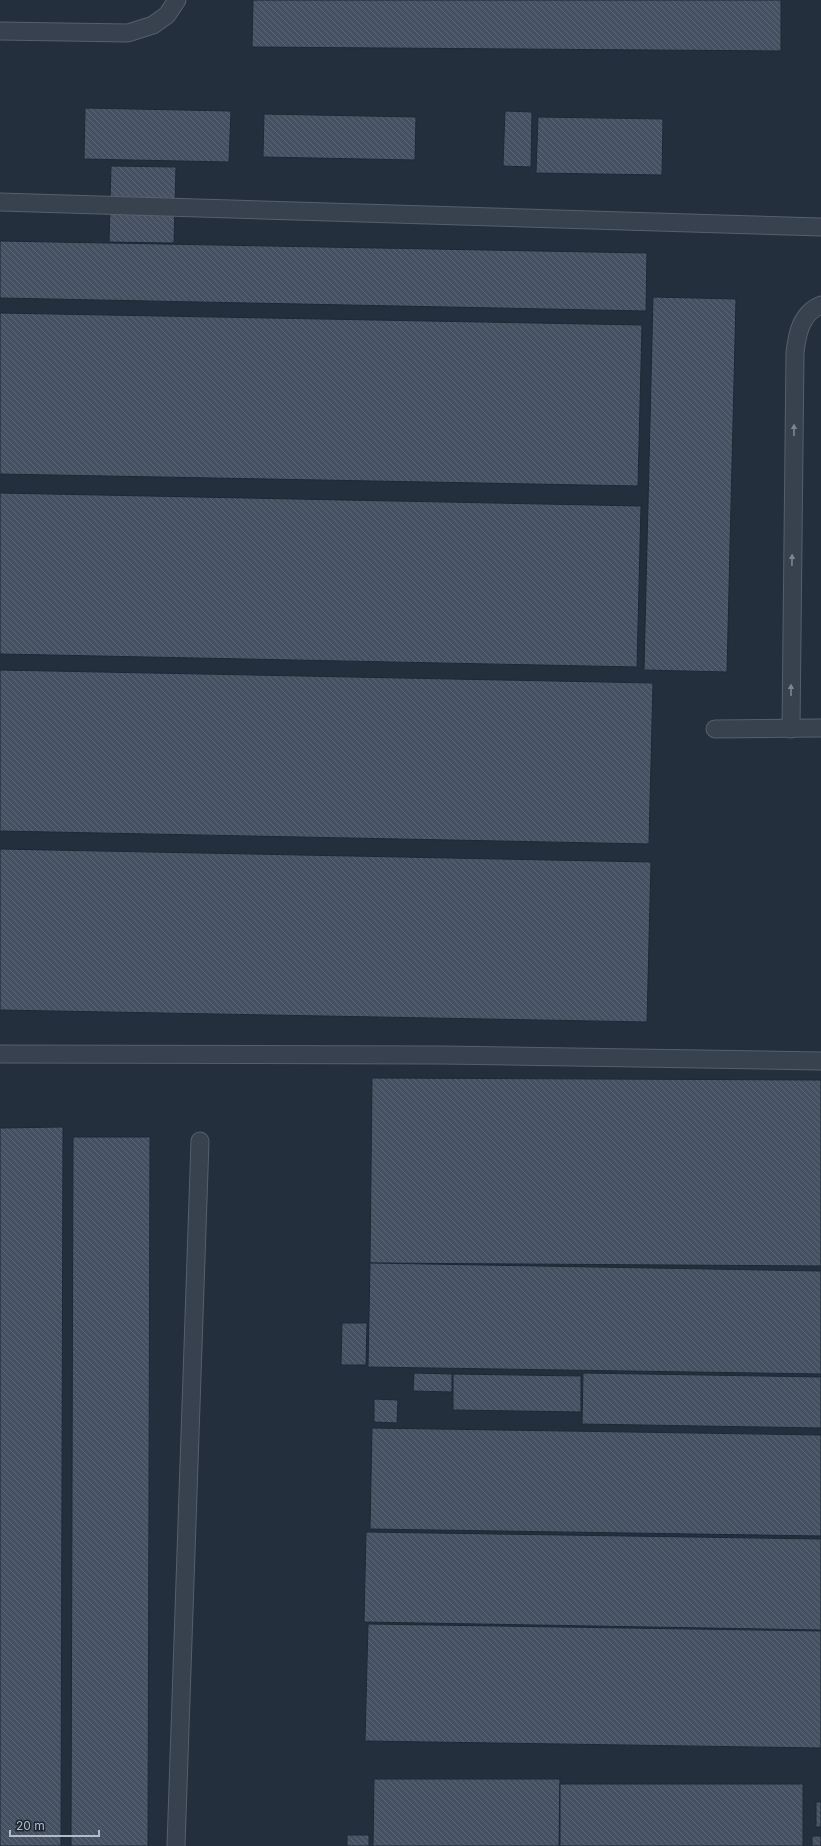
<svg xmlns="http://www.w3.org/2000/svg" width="821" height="1846" viewBox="0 0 821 1846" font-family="Inter,sans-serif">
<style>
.building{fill:url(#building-back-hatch);stroke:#1f2835}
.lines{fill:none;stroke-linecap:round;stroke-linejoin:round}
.service-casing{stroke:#565f6c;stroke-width:19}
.service{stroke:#38414e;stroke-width:17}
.oneway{fill:#7c8592}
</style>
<defs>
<pattern id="building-back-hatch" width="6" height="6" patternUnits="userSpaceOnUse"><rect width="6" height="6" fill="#455162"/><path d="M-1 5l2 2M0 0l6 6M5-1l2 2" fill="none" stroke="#5d6877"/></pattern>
</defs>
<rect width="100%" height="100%" fill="#242f3e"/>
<g class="building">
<polygon points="253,0 781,0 781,51 252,47"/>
<polygon points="85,108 231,111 229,162 84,159"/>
<polygon points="505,111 532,112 531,167 503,166"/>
<polygon points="264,114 416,117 415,160 263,157"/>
<polygon points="538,117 663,119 662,175 536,173"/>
<polygon points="111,166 176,167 174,243 109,242"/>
<polygon points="0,241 647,253 646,311 0,298"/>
<polygon points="653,297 736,299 727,672 644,670"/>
<polygon points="0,313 642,325 638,486 0,474"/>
<polygon points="0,493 641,506 637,667 0,654"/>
<polygon points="0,670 653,683 649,844 0,831"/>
<polygon points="0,849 651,862 647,1022 0,1010"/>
<polygon points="372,1078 821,1080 821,1266 370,1263"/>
<polygon points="63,1127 61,1846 0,1846 0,1128"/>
<polygon points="73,1137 150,1137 148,1846 71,1846"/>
<polygon points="370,1263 821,1271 821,1374 368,1367"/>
<polygon points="342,1323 367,1323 366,1365 341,1365"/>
<polygon points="414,1373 452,1374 452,1392 413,1391"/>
<polygon points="583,1373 821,1377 821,1428 582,1424"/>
<polygon points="453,1374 581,1376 581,1412 453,1410"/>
<polygon points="374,1399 398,1400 397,1423 374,1422"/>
<polygon points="372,1428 821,1435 821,1536 370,1529"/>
<polygon points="366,1532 821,1539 821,1630 364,1622"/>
<polygon points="368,1624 821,1631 821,1748 365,1741"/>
<polygon points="374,1779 560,1779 559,1846 373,1846"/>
<rect x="560" y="1784" width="243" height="62"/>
<rect x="816" y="1802" width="5" height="25"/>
<rect x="347" y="1835" width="22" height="11"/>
<rect x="812" y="1836" width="9" height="10"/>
</g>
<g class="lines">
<g class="service-casing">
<g id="service">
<polyline points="0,31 128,33 153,25 167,15 177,0"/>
<polyline points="0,202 821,227"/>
<polyline points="715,729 821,728"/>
<path d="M791,729L795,353C797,334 801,313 821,305"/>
<polyline points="0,1054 441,1055 821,1061"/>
<polyline points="176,1846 200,1141"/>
</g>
</g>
<use href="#service" class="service"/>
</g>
<defs><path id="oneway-solid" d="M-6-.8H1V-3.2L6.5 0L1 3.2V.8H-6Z"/></defs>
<g class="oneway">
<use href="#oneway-solid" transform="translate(794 430) rotate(-90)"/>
<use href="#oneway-solid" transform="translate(792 560) rotate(-89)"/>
<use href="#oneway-solid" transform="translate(791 690) rotate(-90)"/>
</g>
<path d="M10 1830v6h89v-6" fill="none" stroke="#b4bcc9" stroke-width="2"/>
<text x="16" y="1830" font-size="12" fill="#b4bcc9" stroke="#1d2633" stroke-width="3" paint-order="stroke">20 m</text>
</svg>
